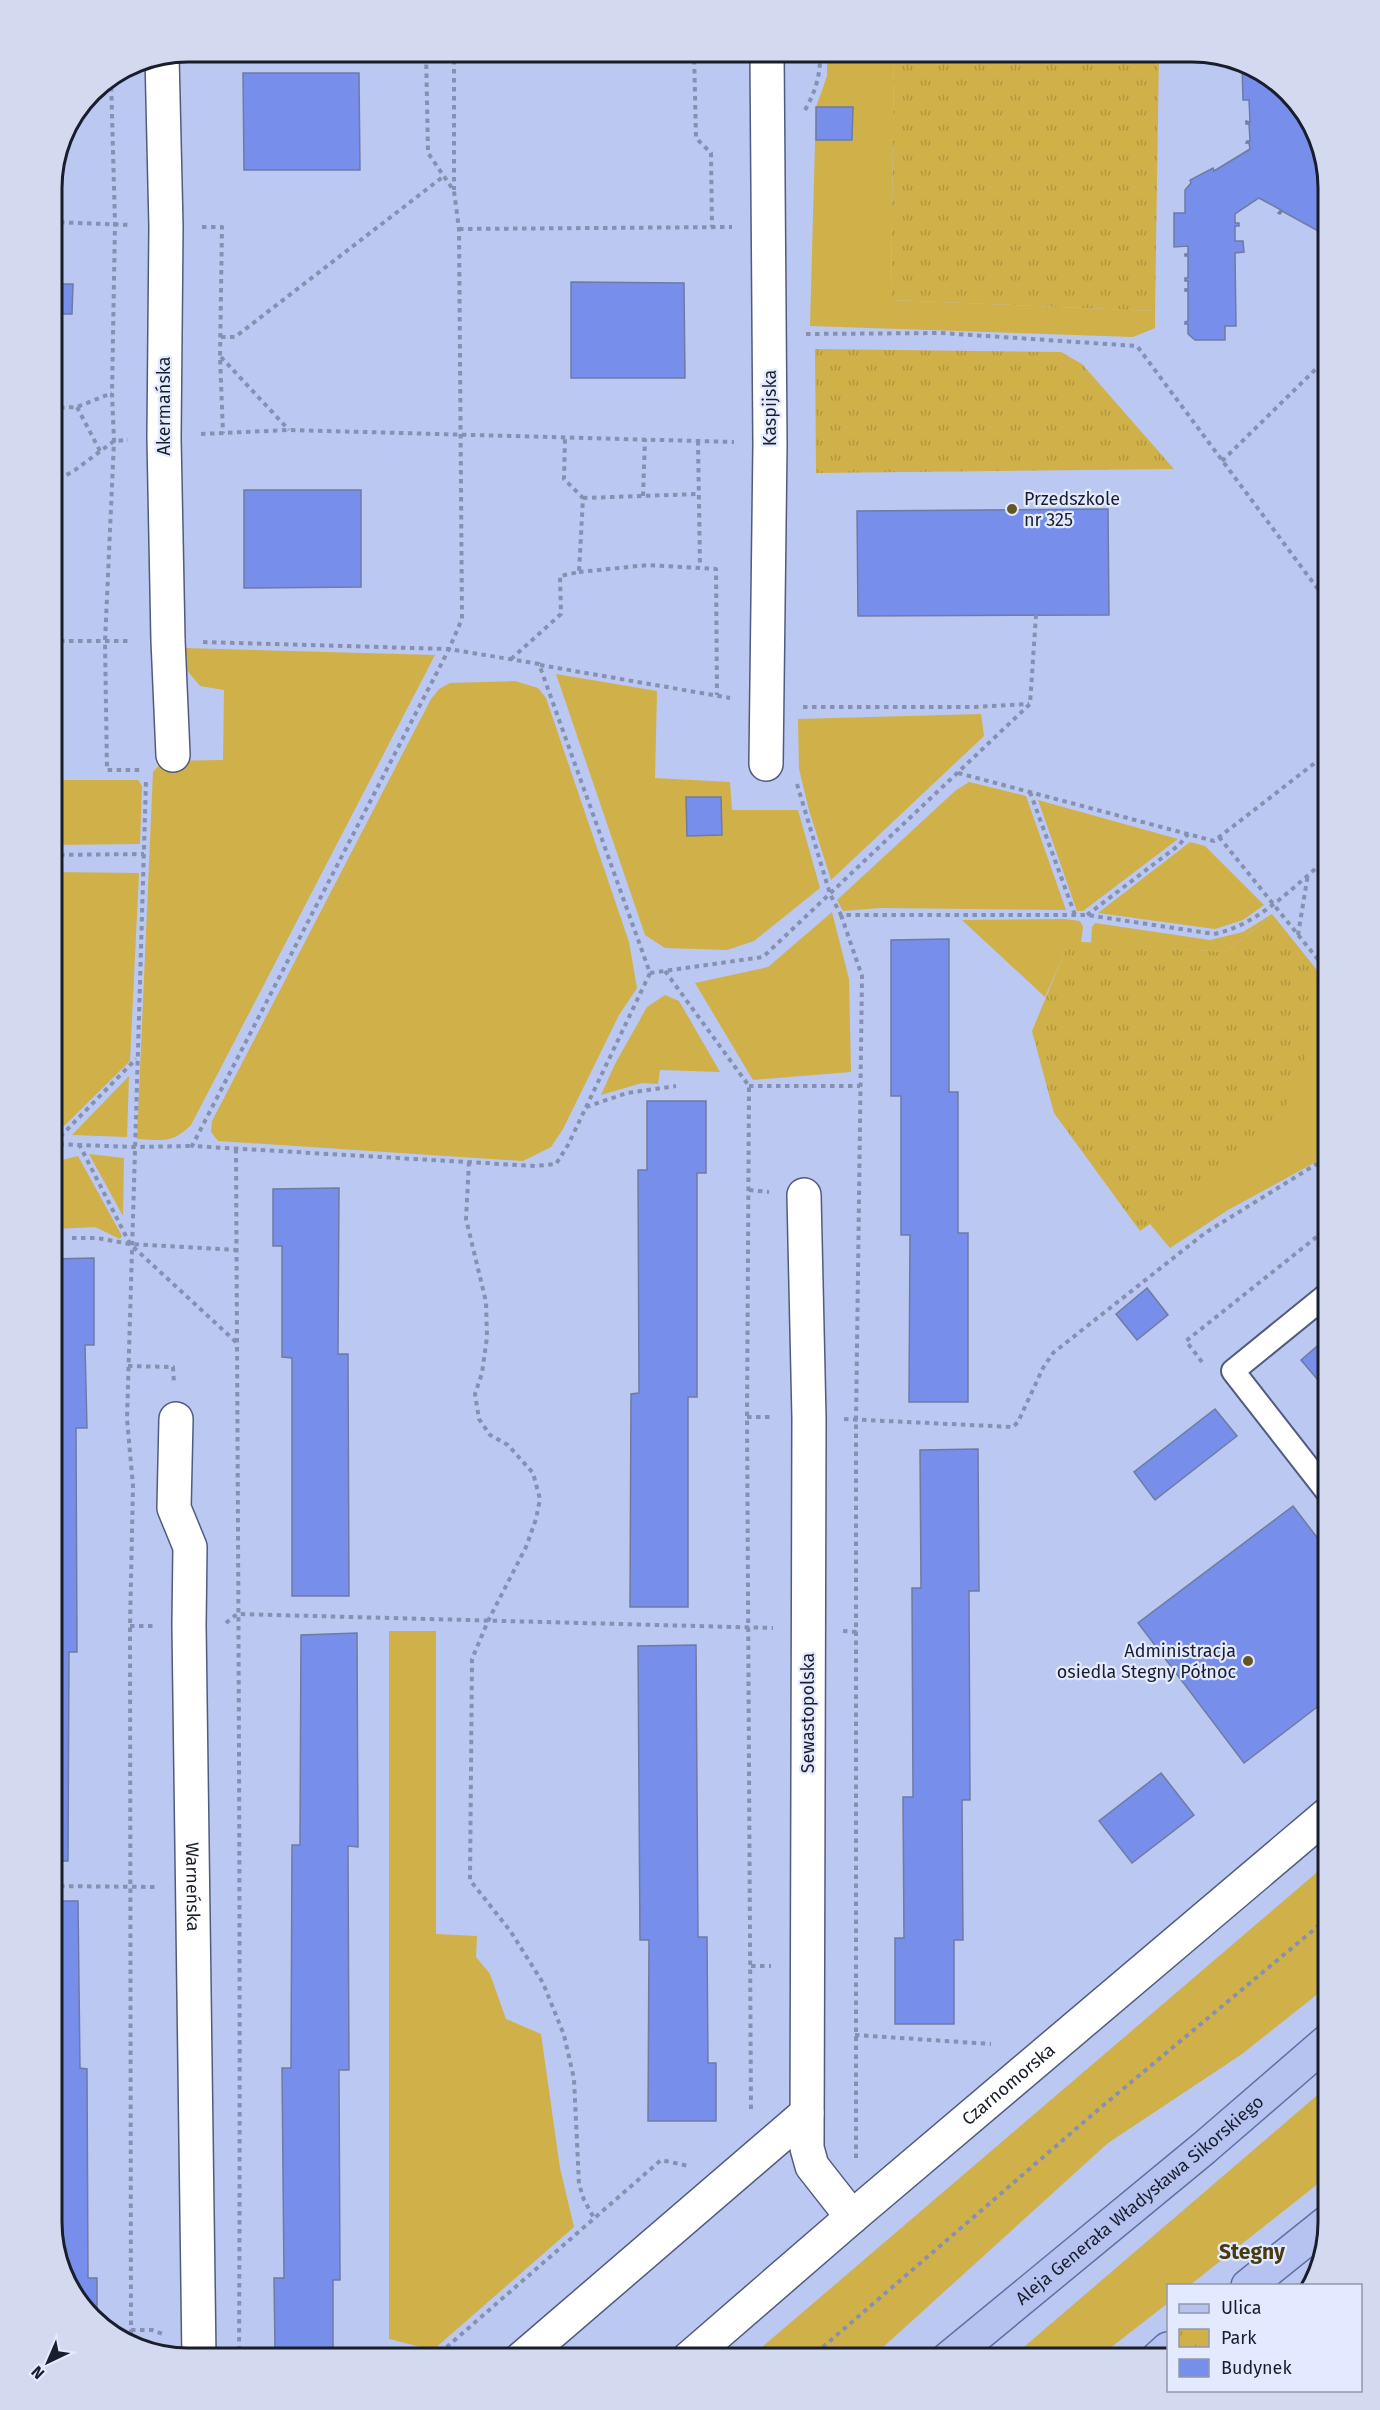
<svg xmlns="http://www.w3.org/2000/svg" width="1380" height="2410" viewBox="0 0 1380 2410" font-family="'Fira Sans',sans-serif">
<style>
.grass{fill:#d0b049}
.park{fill:url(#park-tufts)}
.building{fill:#778eeb;stroke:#6f7ba1;stroke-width:1.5}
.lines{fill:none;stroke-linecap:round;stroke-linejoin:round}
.lane-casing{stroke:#515b7f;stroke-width:26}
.street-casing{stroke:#515b7f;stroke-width:36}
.primary-casing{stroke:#606fa4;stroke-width:36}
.path{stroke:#8691b1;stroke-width:4;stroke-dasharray:4.5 4.5;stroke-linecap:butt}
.lane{stroke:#fff;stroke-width:22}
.street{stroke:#fff;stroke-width:33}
.primary{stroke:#b6c2ef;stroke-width:33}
.poi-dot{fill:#655522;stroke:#e3e9ff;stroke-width:2}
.labels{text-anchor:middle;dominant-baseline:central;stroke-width:4.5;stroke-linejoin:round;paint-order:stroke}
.street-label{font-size:18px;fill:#191e2d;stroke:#e3e9ff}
.poi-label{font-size:18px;fill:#191e2d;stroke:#e3e9ff;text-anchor:start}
.quarter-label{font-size:21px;font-weight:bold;fill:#473b12;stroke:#e3e9ff}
.rim{fill:none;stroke:#191e2d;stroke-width:3}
</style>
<defs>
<pattern id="park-tufts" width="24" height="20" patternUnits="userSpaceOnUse" patternTransform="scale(1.5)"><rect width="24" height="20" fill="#d0b049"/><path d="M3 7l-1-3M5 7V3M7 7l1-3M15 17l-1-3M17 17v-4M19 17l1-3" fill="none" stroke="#b29740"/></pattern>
</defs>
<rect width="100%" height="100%" fill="#bbc8f1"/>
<g class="grass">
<polygon points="827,51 894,51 891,300 1155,311 1155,328 1133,337 810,326 816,107 827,76"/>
<path d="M184,648L435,655L191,1125C172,1144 162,1140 137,1139L153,772L163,761L223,760L224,690L200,686L186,669Z"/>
<polygon points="556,674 657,691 655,778 730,782 732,810 798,810 820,888 754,941 727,950 665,948 645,935"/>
<polygon points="515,681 538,688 546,698 629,942 637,988 619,1015 563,1129 551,1147 523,1161 218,1141 211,1132 212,1121 431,699 439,689 450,683"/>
<polygon points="981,714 984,736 831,880 809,810 799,769 798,719"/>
<polygon points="60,780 138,780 142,786 140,844 51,845 51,795 59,795"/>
<polygon points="969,782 1026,796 1066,910 881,908 843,911 837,900 955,791"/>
<polygon points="1038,800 1178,839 1083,911 1077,911"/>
<polygon points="1190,842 1205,846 1264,905 1243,920 1215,929 1098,913"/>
<polygon points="51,872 139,873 130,1061 62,1128 55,1128 51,1125"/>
<polygon points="832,912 849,979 851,1072 753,1080 695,983 768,967"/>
<path d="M1272,914L1329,985V1138L1325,1157L1228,1210L1170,1248L1150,1224C1195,1191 1238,1159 1275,1118L1271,917L1225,952L1091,943L1092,927L1095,923L1210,940L1243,932Z"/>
<polygon points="1065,919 1080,921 1083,927 1081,943 1068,945 1045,997 962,920"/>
<polygon points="665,995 679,1001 720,1072 660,1070 658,1084 642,1083 601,1095 615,1064 647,1007"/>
<polygon points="129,1076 127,1137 72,1135"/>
<polygon points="89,1154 124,1158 123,1216"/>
<polygon points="78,1156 122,1236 120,1239 95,1227 55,1229 55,1259 51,1259 51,1166 62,1160"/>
<polygon points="389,1631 436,1631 436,1934 477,1936 476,1957 490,1974 506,2019 541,2034 560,2168 574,2227 433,2350 389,2339"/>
<polygon points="1329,1862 1329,1985 1242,2054 1108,2143 870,2359 748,2359"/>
<polygon points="1329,2085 1329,2175 1190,2285 1168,2286 1168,2303 1096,2359 1010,2359"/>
</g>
<g class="park">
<polygon points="894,51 1159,51 1155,311 891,300"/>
<polygon points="815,349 1061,352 1082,364 1174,469 816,473"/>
<path d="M1271,917L1319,977C1313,1014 1310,1055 1295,1089C1273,1138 1185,1200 1140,1231L1054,1113L1032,1031L1068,944L1084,942L1225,952Z"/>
</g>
<g class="building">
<polygon points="1242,65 1269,74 1302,112 1302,124 1312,129 1315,127 1329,187 1329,237 1282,211 1280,214 1278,213 1281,210 1259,198 1235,214 1235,223 1239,223 1239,226 1235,226 1235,241 1243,241 1244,252 1235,253 1236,326 1225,326 1225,340 1195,340 1188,334 1188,324 1185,324 1185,322 1188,321 1188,291 1185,291 1185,289 1188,289 1188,281 1185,281 1185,278 1188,278 1188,256 1185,256 1185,254 1188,254 1188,246 1174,247 1174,213 1185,213 1185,190 1191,183 1190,180 1213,168 1214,171 1250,149 1249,143 1246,143 1247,141 1250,141 1249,124 1246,124 1246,121 1250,122 1249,100 1243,100"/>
<polygon points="243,73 359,73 360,170 244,170"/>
<polygon points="816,107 853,107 852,140 816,140"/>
<polygon points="571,282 684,283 685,378 571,378"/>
<polygon points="51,284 73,284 72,314 59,314 59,377 51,377"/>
<polygon points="244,490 361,490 361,587 244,588"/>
<polygon points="1108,509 1109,615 858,616 857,511"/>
<polygon points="51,701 60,701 59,795 51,795"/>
<polygon points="686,797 721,797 722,835 687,836"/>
<polygon points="949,939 949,1092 958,1092 958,1233 968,1233 968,1402 909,1402 910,1235 901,1235 901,1096 891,1096 891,940"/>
<polygon points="647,1101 706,1101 706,1173 697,1173 697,1397 688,1397 688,1607 630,1607 631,1394 639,1393 638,1170 647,1170"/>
<polygon points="339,1188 338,1354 348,1354 349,1596 292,1596 292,1358 282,1357 282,1246 273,1246 273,1189"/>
<polygon points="94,1258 94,1345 85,1345 87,1428 76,1428 77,1652 69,1652 68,1861 51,1861 51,1259"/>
<polygon points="1147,1288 1168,1315 1137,1340 1116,1314"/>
<polygon points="1329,1336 1329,1393 1301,1360"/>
<polygon points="1215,1409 1237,1436 1155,1500 1134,1472"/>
<polygon points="978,1449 979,1591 969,1591 970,1800 962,1800 963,1940 954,1940 954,2024 895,2024 895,1938 904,1938 903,1797 913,1797 912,1588 921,1588 920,1450"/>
<polygon points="1293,1506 1329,1553 1329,1698 1244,1763 1138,1623"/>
<polygon points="357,1633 358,1847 348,1846 349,2070 339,2070 340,2280 333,2280 333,2349 275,2349 274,2278 284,2278 282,2068 291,2068 292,1845 300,1845 301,1635"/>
<polygon points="696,1645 698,1937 707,1937 708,2063 716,2063 716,2121 648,2121 649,1940 640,1940 638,1646"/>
<polygon points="1161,1773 1194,1815 1132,1863 1099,1821"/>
<polygon points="51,1901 78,1901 80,2068 87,2069 88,2278 97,2278 97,2319 65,2283 51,2223"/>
</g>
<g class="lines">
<g class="lane-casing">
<polyline id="lane" points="1329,1494 1233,1371 1329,1293"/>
</g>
<g class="street-casing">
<g id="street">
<polyline points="162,56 166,227 164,438 168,640 173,755"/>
<polyline points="766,764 770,444 767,51"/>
<polyline points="804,1195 809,1418 807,2148 812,2166 852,2217"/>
<path id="s1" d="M176,1419L174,1508L190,1547L189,1625L199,2359"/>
<polyline points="521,2359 807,2113"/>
<path id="s2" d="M688,2359L852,2217L1329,1813"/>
</g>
</g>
<g class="primary-casing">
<g id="primary">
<polyline points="1248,2286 1329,2221"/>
<path id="s3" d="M948,2359L1204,2148L1329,2040"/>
<polyline points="1157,2359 1168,2349"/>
</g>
</g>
<g class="path">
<polyline points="454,51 454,190"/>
<polyline points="694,51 696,138 711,153 712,227"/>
<polyline points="111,78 115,223 112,393 114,441 105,642 107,770 140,770"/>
<path d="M805,110C816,91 821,73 820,51"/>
<polyline points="51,222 131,225"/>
<polyline points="202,227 222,227 220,357 223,433"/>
<polyline points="459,229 732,227"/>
<polyline points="806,334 941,333 1137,346 1329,604"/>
<polyline points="221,337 235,337 444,176"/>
<polyline points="221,357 289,430"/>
<polyline points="77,407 100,451"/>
<polyline points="51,408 77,407 112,393"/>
<polyline points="201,434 289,430 734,442"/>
<polyline points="698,441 700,567"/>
<polyline points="1222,461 1322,363 1329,349"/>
<polyline points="51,484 75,470 114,441 128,440"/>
<polyline points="643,496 645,439"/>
<polyline points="583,498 699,494"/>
<polyline points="579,572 648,565 716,569 717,695"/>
<polyline points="51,641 132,641"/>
<polyline points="203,642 449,649 539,664 650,973 568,1145 556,1164 535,1166 192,1146 449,649 462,619 459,229 454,191 428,153 426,51"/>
<polyline points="511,659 561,614 560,576 579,572 583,498 564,479 565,437"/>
<polyline points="540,665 730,698"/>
<polyline points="803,707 975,707 1029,704"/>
<polyline points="958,773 1214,841 1329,752"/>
<path d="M797,784L830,894L841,915H1087L1214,934C1259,925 1295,885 1329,857"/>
<polyline points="1030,792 1075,915"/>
<polyline points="1219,837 1329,973"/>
<polyline points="51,855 144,854"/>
<polyline points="841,915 862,976 856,1420 856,2159"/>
<polyline points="1087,915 1179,845 1188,834"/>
<polyline points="1298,935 1308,874"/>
<polyline points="665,971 749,1086 747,1417 751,2113"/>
<polyline points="650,973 763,957 1030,704 1036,615"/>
<polyline points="749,1086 860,1086"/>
<polyline points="586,1107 627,1093 676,1086"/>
<polyline points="54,1143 136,1059"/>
<polyline points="79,1144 130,1244 236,1342"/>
<polyline points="51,1146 54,1144 133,1147 192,1146"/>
<path d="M236,1149C238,1552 241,1955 239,2359"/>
<polyline points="469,1162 466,1219 486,1302 487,1337 482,1373 475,1394 479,1419 490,1435 508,1445 533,1473 540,1499 536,1519 526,1547 488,1621 472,1659 470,1880 511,1932 543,1983 564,2035 574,2079 579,2184 584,2200 594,2218"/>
<polyline points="749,1190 769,1192"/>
<polyline points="1321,1232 1329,1168"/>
<polyline points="72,1238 97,1238 130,1244 236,1250"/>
<polyline points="1202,1362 1186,1341 1329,1227"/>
<polyline points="128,1366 173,1367 174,1384"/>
<polyline points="747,1417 774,1417"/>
<polyline points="844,1419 1013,1427 1018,1422 1043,1368 1053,1353 1205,1233 1315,1165 1329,1160"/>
<polyline points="226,1623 237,1614 773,1628"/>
<polyline points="130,1626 153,1626"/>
<polyline points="843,1631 857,1632"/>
<polyline points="51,1886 156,1887"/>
<polyline points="751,1966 771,1966"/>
<polyline points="855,2035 991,2044"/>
<polyline points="131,2330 152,2330 163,2334"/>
<polyline points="131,2343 130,1626 133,1486 127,1419 146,781"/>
<polyline points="433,2359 661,2160 689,2166"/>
<polyline points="809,2359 1099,2109 1329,1917"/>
</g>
<use href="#lane" class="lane"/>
<use href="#street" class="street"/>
<use href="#primary" class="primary"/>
</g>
<g class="poi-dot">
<circle cx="1012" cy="509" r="6"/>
<circle cx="1248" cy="1661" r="6"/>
</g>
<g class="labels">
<g class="street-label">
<text transform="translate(164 406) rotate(-90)">Akermańska</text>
<text transform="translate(770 408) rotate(-90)">Kaspijska</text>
<text transform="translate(808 1713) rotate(-90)">Sewastopolska</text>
<text stroke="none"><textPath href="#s1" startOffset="471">Warneńska</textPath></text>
<text stroke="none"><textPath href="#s2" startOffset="422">Czarnomorska</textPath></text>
<text stroke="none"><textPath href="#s3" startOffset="249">Aleja Generała Władysława Sikorskiego</textPath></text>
</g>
<g class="poi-label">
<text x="1024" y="499">Przedszkole<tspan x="1024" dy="21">nr 325</tspan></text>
<text x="1236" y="1651" text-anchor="end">Administracja<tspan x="1236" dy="21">osiedla Stegny Północ</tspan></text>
</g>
<g class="quarter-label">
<text x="1252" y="2252">Stegny</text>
</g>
</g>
<path d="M0 0H1380V2410H0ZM188 62H1192A126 126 0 0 1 1318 188V2222A126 126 0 0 1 1192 2348H188A126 126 0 0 1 62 2222V188A126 126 0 0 1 188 62Z" fill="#d3d9ee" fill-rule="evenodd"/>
<path class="rim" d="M188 62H1192A126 126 0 0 1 1318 188V2222A126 126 0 0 1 1192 2348H188A126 126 0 0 1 62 2222V188A126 126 0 0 1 188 62Z"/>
<rect x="1167" y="2284" width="195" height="108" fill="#e3e9ff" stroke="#9298ab" stroke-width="1.5"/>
<rect x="1179" y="2304" width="30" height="9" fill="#b6c2ef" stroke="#9298ab" stroke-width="1.5"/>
<text x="1221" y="2314" font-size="18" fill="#191e2d">Ulica</text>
<rect x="1179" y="2329" width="30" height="18" fill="url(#park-tufts)" stroke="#9298ab" stroke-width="1.5"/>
<text x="1221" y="2344" font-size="18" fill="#191e2d">Park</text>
<rect x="1179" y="2359" width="30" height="18" fill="#778eeb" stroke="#9298ab" stroke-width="1.5"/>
<text x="1221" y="2374" font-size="18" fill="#191e2d">Budynek</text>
<g transform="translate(48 2362) rotate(224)" stroke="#e3e9ff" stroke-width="4.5" paint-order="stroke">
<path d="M0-4.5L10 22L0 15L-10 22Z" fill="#191e2d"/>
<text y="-9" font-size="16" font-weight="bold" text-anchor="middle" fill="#191e2d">N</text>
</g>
</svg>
